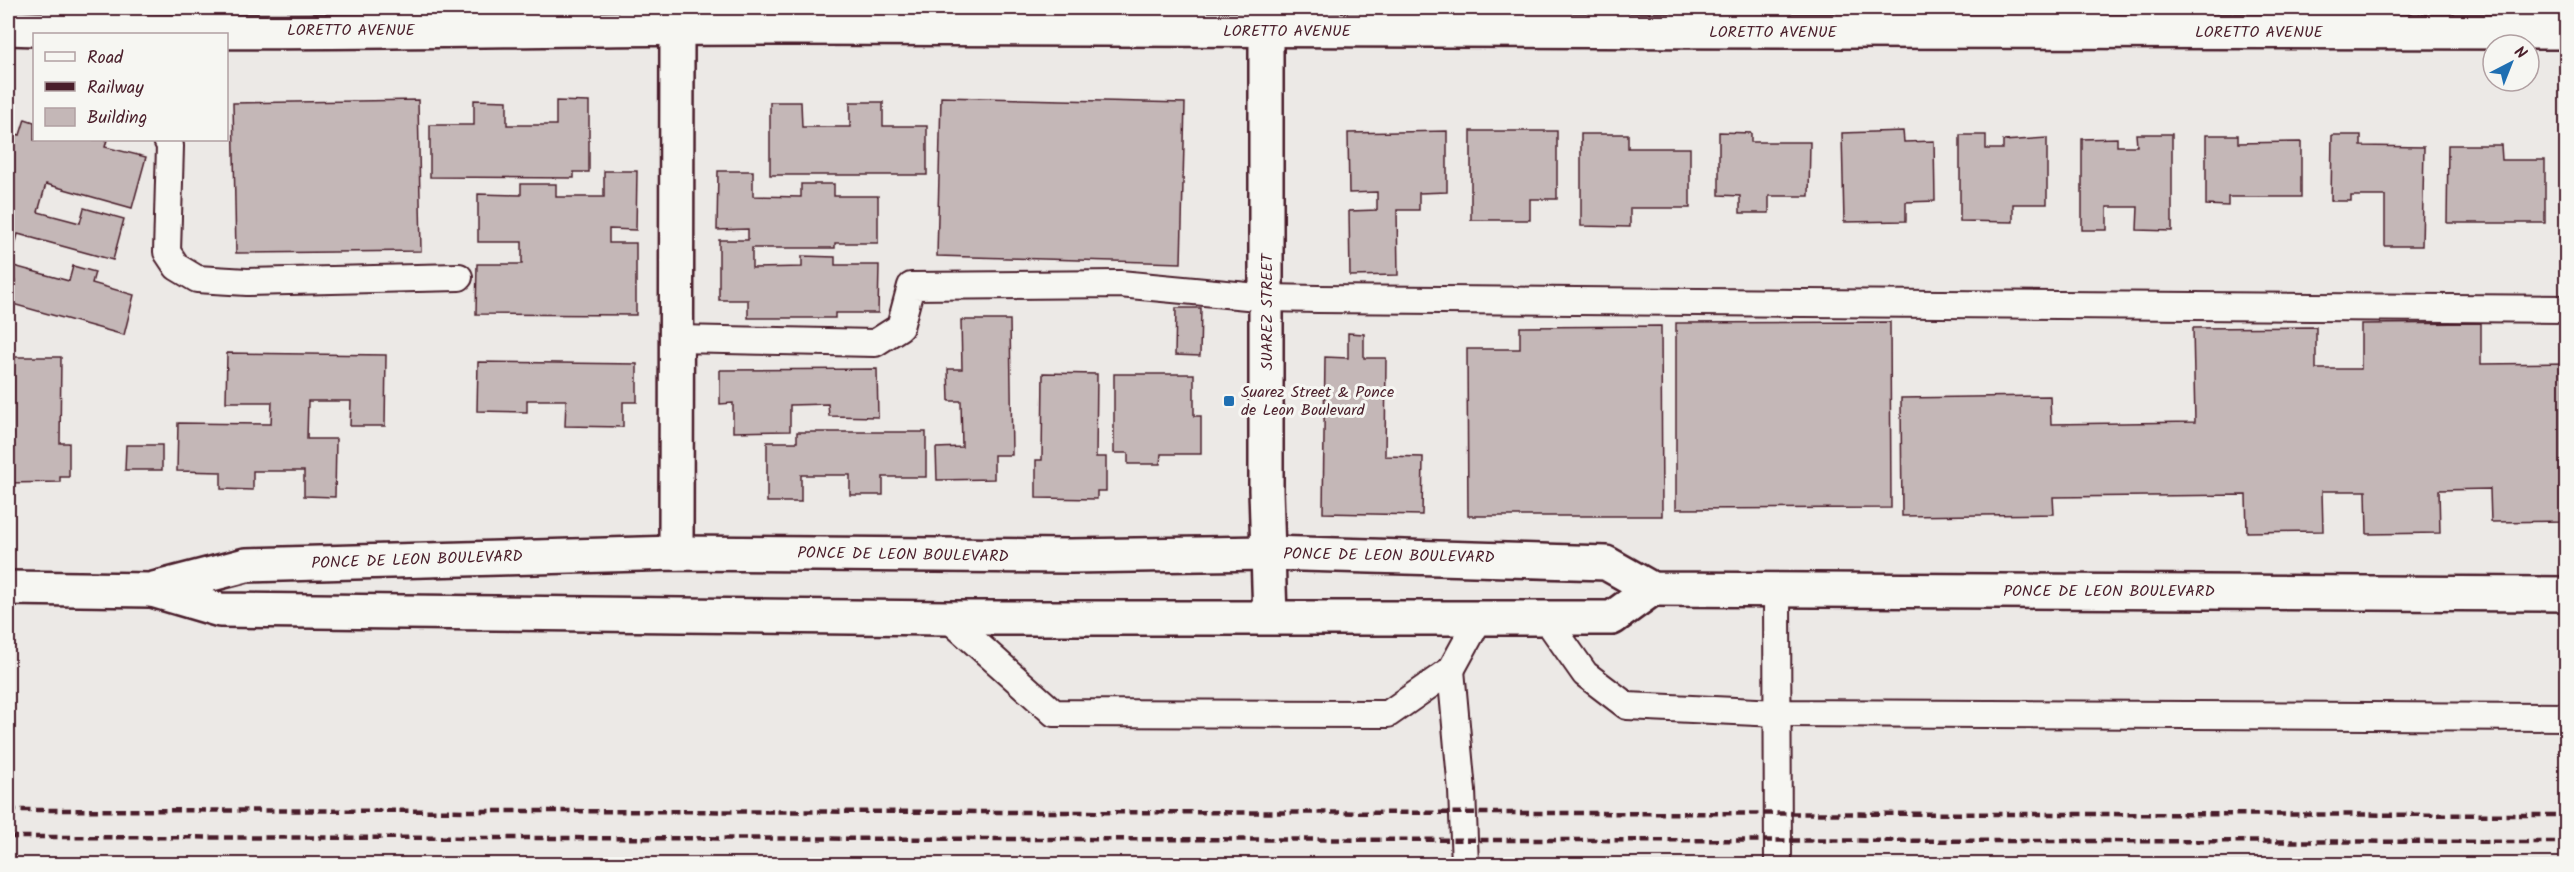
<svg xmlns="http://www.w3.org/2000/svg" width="2574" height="872" viewBox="0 0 2574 872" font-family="Kalam,sans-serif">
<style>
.building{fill:#c4b7b7;stroke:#4a1f2b;stroke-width:1.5}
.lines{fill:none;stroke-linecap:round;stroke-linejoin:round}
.lane-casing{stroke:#4a1f2b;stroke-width:30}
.street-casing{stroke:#4a1f2b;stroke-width:38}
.secondary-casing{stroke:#4a1f2b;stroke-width:38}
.lane{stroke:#f6f6f2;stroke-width:26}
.street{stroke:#f6f6f2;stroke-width:33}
.secondary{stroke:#f6f6f2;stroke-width:33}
.rail{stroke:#4a1f2b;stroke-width:4.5;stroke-dasharray:9 4.5;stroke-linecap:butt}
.poi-dot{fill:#1f6fb2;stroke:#f6f6f2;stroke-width:2}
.labels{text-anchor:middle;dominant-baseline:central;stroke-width:6;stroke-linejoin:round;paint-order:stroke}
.street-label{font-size:16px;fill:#4a1f2b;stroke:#f6f6f2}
.poi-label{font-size:16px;fill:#4a1f2b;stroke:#f6f6f2;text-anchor:start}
</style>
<rect width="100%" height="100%" fill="#ece9e6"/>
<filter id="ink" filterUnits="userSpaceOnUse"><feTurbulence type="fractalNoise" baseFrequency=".0167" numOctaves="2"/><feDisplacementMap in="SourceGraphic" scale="12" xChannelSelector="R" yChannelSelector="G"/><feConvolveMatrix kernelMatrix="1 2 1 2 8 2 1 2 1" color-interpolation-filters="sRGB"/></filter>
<g filter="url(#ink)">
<g class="building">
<polygon points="941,97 1185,103 1181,263 937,256"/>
<polygon points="418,100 421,251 236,253 233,103"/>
<polygon points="474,100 507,101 507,125 556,125 556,101 589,102 589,172 574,172 574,178 430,177 430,125 474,125"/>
<polygon points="770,102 801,102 802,127 850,127 850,102 883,102 883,126 927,126 927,175 770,175"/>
<polygon points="25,119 34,122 34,140 107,140 105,147 146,157 132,208 46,184 38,212 80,223 84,208 124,219 113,260 18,234 10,265 69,281 73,266 95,272 92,283 134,295 124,335 9,303 15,281 8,279 8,132 20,135"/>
<polygon points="1447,131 1447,192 1419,193 1419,210 1397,210 1398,275 1350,276 1349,211 1377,210 1377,192 1349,193 1348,133"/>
<polygon points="1471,131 1557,131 1557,199 1530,199 1530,220 1471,220"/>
<polygon points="1903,131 1904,142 1934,141 1935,201 1906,202 1906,221 1844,222 1842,133"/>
<polygon points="1719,132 1751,133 1751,142 1810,142 1809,196 1769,196 1769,213 1740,213 1740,196 1719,195"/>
<polygon points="1581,134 1628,134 1628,148 1690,148 1690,208 1630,208 1630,227 1581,226"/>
<polygon points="2136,134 2172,134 2172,231 2137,230 2138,207 2107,207 2107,230 2082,230 2082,139 2117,138 2117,146 2137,146"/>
<polygon points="1960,135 1986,135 1986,149 2003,149 2003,141 2047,138 2047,204 2013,204 2013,222 1960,221"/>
<polygon points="2206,135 2238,135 2238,143 2301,142 2301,197 2228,197 2228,206 2206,205"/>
<polygon points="2332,135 2361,135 2361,146 2424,147 2422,246 2385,246 2385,196 2351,196 2351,201 2331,201"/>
<polygon points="2448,145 2501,145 2502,160 2545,160 2545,223 2447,223"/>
<polygon points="604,171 637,171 636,230 609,229 609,243 636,243 636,315 476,314 477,264 522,264 522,242 478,242 478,194 521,195 521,184 556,184 556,197 604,197"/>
<polygon points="718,171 753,171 753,196 801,197 801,184 834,184 834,196 878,196 878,243 835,243 835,248 752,248 752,268 802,267 802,256 835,257 835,265 879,265 878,313 835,313 835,318 748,318 748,300 719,300 719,240 748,240 748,229 717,230"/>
<polygon points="1176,308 1201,308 1200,356 1175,355"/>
<polygon points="961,320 1010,320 1012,455 994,455 994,479 937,480 936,448 962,447 961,401 949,401 948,369 962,369"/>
<polygon points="1890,322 1891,508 1676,509 1676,323"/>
<polygon points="2481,323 2481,364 2566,363 2566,521 2491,522 2490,489 2439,490 2440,533 2367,534 2366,491 2322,491 2323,531 2247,532 2246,495 2053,497 2054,514 1902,516 1901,398 2050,396 2051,424 2195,422 2193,328 2316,327 2316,369 2361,369 2361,324"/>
<polygon points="1661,326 1662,516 1468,516 1467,349 1520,349 1520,327"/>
<polygon points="1348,333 1364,334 1364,358 1386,358 1385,456 1423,457 1422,515 1323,513 1325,357 1348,358"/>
<polygon points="227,353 386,355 385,426 350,426 351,401 308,401 307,439 336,439 335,497 304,496 304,471 253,471 253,490 221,489 221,472 177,471 178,423 271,424 272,402 226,402"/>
<polygon points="8,357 61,357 60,443 69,443 69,477 60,477 60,482 8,483"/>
<polygon points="478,362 637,364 637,402 623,402 623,427 565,426 566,400 527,400 527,412 477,411"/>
<polygon points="877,369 878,417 829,416 828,404 790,405 790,431 733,432 733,403 720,404 720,370"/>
<polygon points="1043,373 1097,374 1096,457 1106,457 1106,491 1097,491 1097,499 1036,498 1036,460 1042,460"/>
<polygon points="1114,374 1194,374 1194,416 1201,416 1201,454 1161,454 1160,464 1128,464 1128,453 1114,453"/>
<polygon points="797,432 926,432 926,477 883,477 883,495 850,495 850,475 801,475 801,502 767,502 767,442 797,442"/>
<polygon points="126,445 162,445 162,470 125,470"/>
</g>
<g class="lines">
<g class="lane-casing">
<g id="lane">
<polyline points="167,140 170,146 167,252 177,267 197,279 247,282 459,277"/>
<polyline points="678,339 875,343 900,327 911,286 1120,284 1268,298 1318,299 2566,309"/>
<polyline points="1777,589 1778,864"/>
<polyline points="1545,617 1585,674 1627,706 1778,713 2566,717"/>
<polyline points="948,618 1054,713 1388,714 1451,670 1480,617"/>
<polyline points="1451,670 1462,791 1465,864"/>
</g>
</g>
<g class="street-casing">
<g id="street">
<polyline points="1266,8 1266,490 1270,617"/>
<path d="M8,28C269,37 530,27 792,28C1383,30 1975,32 2566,32"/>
<polyline points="676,553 677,28"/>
</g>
</g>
<g class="secondary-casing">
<g id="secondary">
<polyline points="8,588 150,590 246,565 676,553 1070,556 1268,553 1606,563 1652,589 2566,594"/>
<polyline points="152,590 220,610 948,618 1612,618 1652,589"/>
</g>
</g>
<use href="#lane" class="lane"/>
<use href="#street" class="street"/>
<use href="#secondary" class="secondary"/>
<g class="rail">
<polyline points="8,810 2566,815"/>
<polyline points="8,837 2566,842"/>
</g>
</g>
</g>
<rect class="poi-dot" x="1223" y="395" width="12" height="12" rx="3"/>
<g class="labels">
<g class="street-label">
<text x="351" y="30">LORETTO AVENUE</text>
<text x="1287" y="31">LORETTO AVENUE</text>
<text x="1773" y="32">LORETTO AVENUE</text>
<text x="2259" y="32">LORETTO AVENUE</text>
<text transform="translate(1267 312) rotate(-90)">SUAREZ STREET</text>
<text transform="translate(903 555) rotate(1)">PONCE DE LEON BOULEVARD</text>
<text transform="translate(1389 556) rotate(1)">PONCE DE LEON BOULEVARD</text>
<text transform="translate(417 560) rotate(-2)">PONCE DE LEON BOULEVARD</text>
<text x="2109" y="591">PONCE DE LEON BOULEVARD</text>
</g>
<g class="poi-label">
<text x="1241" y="392">Suarez Street &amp; Ponce<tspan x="1241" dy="18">de Leon Boulevard</tspan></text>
</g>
</g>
<rect width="2574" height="872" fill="none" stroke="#f6f6f2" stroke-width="30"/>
<rect x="15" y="15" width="2544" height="842" fill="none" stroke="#4a1f2b" stroke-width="2" filter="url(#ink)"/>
<rect x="33" y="33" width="195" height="108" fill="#f6f6f2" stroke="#b1a0a2" stroke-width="1.5"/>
<rect x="45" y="52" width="30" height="9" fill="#f6f6f2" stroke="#b1a0a2" stroke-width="1.5"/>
<text x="87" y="63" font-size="18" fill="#4a1f2b">Road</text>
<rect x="45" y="82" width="30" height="9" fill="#4a1f2b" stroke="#b1a0a2" stroke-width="1.5"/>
<text x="87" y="93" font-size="18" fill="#4a1f2b">Railway</text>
<rect x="45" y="108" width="30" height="18" fill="#c4b7b7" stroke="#b1a0a2" stroke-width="1.5"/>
<text x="87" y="123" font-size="18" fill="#4a1f2b">Building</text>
<g transform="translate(2511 63) rotate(42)"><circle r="28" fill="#f6f6f2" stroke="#b1a0a2" stroke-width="1.5"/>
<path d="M0-4.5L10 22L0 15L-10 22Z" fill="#1f6fb2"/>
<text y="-9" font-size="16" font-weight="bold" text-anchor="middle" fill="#4a1f2b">N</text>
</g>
</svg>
